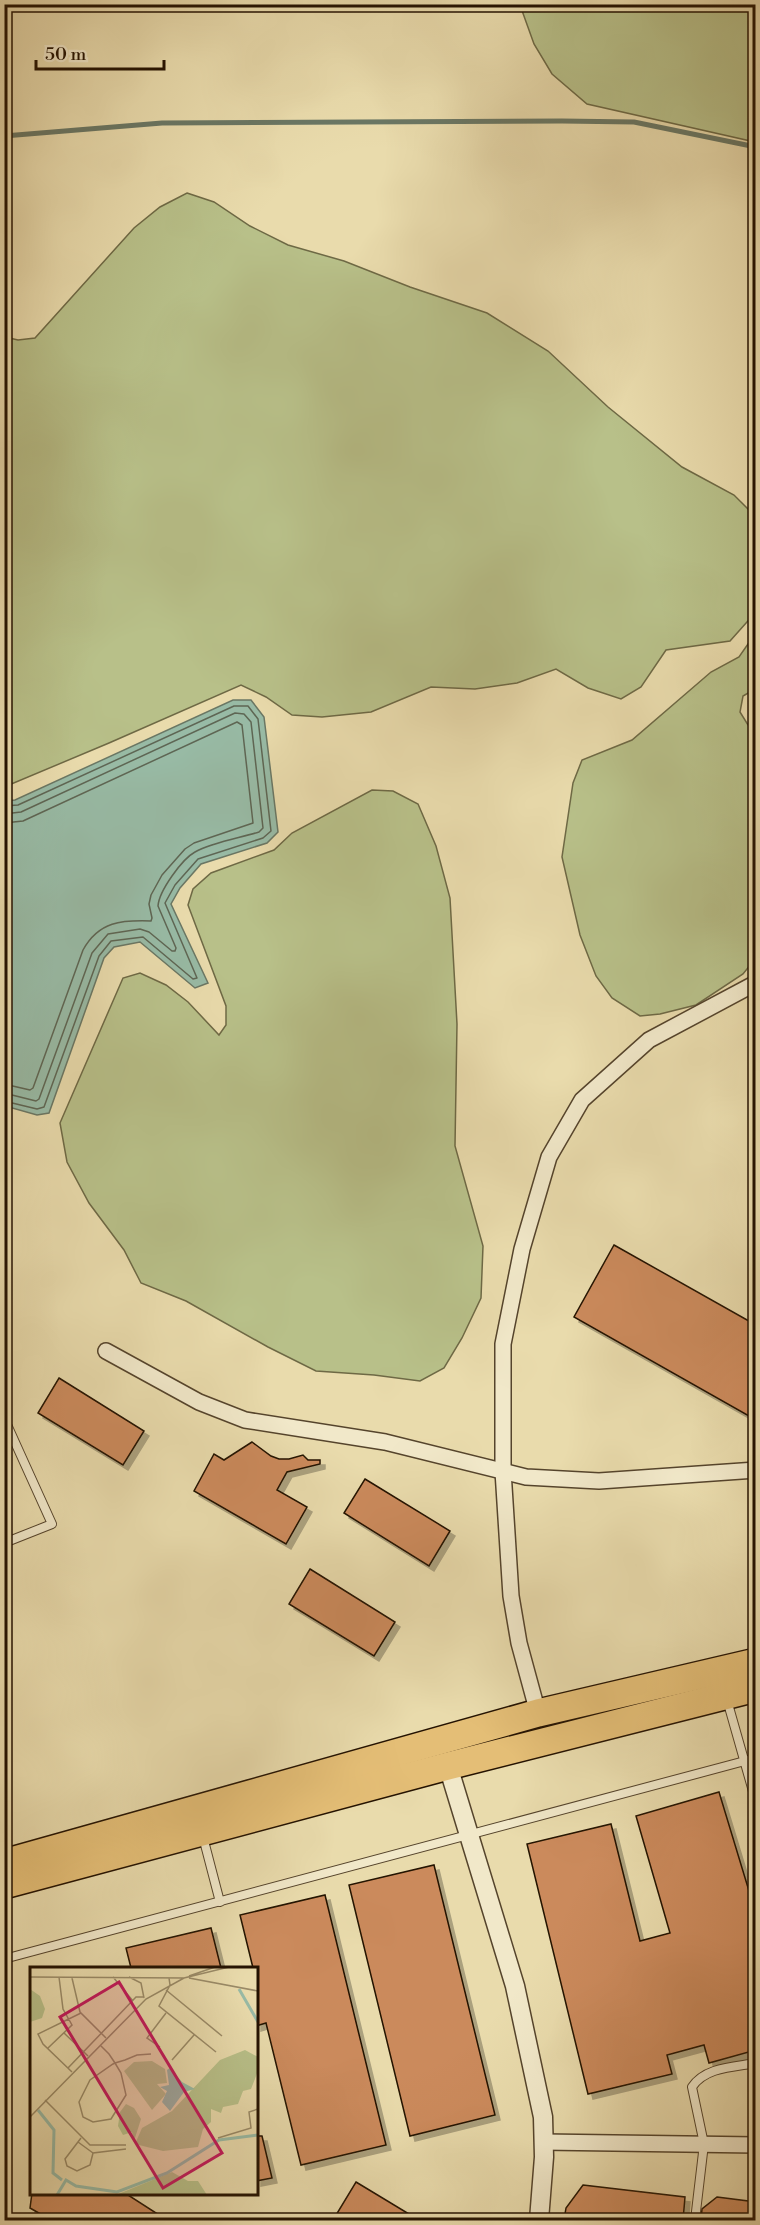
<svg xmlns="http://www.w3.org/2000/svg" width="760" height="2225" viewBox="0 0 760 2225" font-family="'Libre Bodoni',serif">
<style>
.green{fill:#b8c089;stroke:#6e6945;stroke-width:1.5}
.water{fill:#98bba6;stroke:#6a7764;stroke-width:1.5}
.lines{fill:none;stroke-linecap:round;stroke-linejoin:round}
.shore{stroke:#5e6654;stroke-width:1.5}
.stream{stroke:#6a7764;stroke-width:5}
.building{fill:#cb8a5b;stroke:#241201;stroke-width:1.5;filter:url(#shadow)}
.service-casing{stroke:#55442c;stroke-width:10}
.minor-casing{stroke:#55442c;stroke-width:18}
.tertiary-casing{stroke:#55442c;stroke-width:21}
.motorway-casing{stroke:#241201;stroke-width:30}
.service{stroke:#f1e8c9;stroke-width:8}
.minor{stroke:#f1e8c9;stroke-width:15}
.tertiary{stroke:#f1e8c9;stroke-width:18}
.motorway{stroke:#e4be76;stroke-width:27}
.inset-river{fill:none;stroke:#98bba6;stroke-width:3}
.inset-road{fill:none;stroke:#9a8b68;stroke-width:1.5}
.view{fill:#c2185b;fill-opacity:0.15;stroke:#c2185b;stroke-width:3}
.inset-edge{fill:none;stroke:#241201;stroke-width:3}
</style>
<defs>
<filter id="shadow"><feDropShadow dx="5" dy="5" stdDeviation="0" flood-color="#0004"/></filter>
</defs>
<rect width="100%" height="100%" fill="#e9dbac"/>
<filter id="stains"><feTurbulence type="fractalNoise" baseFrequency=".00333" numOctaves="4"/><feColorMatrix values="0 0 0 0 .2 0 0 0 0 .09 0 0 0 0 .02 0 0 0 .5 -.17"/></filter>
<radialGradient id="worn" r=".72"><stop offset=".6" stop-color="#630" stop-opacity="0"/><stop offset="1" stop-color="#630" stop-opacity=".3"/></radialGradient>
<g class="green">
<polygon points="520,5 755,5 755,142 587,104 552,74 534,44"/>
<polygon points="187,193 214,202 250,226 288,245 344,261 410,287 487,313 548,351 608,407 682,467 734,495 755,516 755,613 730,641 666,650 641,687 621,699 588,688 556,669 517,683 475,689 431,687 371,712 322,717 292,715 266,697 241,685 109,743 9,785 5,785 5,337 18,340 35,338 134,228 160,207"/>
<polygon points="755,634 755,689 743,696 740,712 748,725 755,729 755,959 743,974 696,1005 660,1014 640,1016 612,998 596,976 580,935 562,857 573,783 582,760 632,740 711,672 739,657"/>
<polygon points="372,790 393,791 418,804 436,846 450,898 457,1024 455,1146 483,1246 481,1298 462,1338 444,1368 420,1381 374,1375 316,1371 268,1347 186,1301 141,1283 124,1250 89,1203 67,1162 60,1123 123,978 140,973 166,985 188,1002 219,1035 226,1025 226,1006 188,905 193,889 211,873 274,850 292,833"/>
</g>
<polygon class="water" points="233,700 251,700 264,717 278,832 267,843 201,864 180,888 171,904 208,983 195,988 140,942 114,947 104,958 49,1113 37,1115 5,1106 5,801 15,800"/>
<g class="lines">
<g class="shore">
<polyline points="4,806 18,805 234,706 248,706 258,719 271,831 263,838 198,859 175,885 165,903 197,978 193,979 143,937 111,941 99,956 44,1107 37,1109 4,1101"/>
<path d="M4,814L21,812L235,713L244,714L251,722L263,828L259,832C240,838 213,842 195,852C182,859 159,891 158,906L176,948L175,951H172L149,932L140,929L108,934L92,953L39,1099L36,1101L4,1093"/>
<path d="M4,823L23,821L237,722L242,725L253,823L194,843L185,849L162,875L151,895L149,904L152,918L151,921C122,920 99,921 83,950L33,1088L30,1090L4,1084"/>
</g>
<polyline class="stream" points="4,136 162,123 562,121 634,122 756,147"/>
</g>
<g class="building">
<polygon points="614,1245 756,1325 756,1420 574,1317"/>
<polygon points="59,1378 144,1431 123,1465 38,1413"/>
<polygon points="252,1442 271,1456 279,1459 289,1459 303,1455 308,1460 320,1460 320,1464 287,1472 277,1490 307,1507 286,1544 194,1491 214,1454 224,1460"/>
<polygon points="365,1479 450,1531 429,1566 344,1513"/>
<polygon points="310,1569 395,1622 374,1656 289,1604"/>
<polygon points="719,1792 756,1914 756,2050 709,2063 704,2045 667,2055 672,2074 588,2094 527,1844 611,1824 640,1941 670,1933 636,1816"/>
<polygon points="434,1865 495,2115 410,2136 349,1885"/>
<polygon points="325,1895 386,2145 301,2165 266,2023 256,2026 256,1968 253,1968 240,1915"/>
<polygon points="211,1928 221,1968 131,1968 126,1948"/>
<polygon points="256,2136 262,2136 272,2178 256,2181"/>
<polygon points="356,2182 419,2220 333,2220"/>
<polygon points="583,2185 685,2197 683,2220 564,2220 566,2208"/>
<polygon points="32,2193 125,2193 167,2220 51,2220 30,2208"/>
<polygon points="717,2197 756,2202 756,2220 701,2220 702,2209"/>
</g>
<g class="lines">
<g class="service-casing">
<g id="service">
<polyline points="4,1418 52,1524 4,1543"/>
<polyline points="727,1700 756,1802"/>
<polyline points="203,1837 220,1902"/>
<polyline points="4,1959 756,1758"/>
<polyline points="4,2215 8,2220"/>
<path d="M695,2220L704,2144L692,2087C705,2067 734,2067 756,2063"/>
</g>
</g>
<g class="minor-casing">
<g id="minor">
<polyline points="106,1351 199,1402 245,1420 385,1442 526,1477 599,1481 756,1470"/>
<polyline points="538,1713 519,1643 511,1596 503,1471 503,1344 522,1249 549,1157 582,1100 649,1040 756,983"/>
<polyline points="543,2142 756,2145"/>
</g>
</g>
<g class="tertiary-casing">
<polyline id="tertiary" points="448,1766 515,1986 543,2117 544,2157 539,2220"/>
</g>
<g class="motorway-casing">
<g id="motorway">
<polyline points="4,1863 538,1713 756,1662"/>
<polyline points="4,1885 448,1766 756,1688"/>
</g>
</g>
<use href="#service" class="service"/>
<use href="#minor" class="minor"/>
<use href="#tertiary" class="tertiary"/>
<use href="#motorway" class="motorway"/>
</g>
<g transform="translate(30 1967)">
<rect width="228" height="228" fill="#e9dbac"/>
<path d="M0,22L10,29L15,42L12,51L0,55ZM215,83L228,90V104L221,122L213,124L208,137L193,140L191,146L181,142V155L173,162L168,180L133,184L105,177L112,161L142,144L190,93ZM122,94L135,102L137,116L127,117L136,127L122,143L94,104L104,95ZM96,137L104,141L111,152L104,174L102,165L93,168L88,159L90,145ZM142,205L158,214H168L177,228H86Z" fill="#b8c089"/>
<path d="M140,101L152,115L165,122L154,125L140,144L132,135L137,124L130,120L139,118L137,103Z" fill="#98bba6"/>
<path class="inset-river" d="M209,22L228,55M8,143L24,163L23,206L32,213M27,228L36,213L46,219L87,225L137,206L189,173L228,168"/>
<path class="inset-road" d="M159,9L185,0M0,10L154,11L199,0M83,10L103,34M99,10L111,16L114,31M42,11L50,45L76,71M139,11L140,18L129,39L186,85M159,11L228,24M136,23L192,69M34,66L58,89M71,79L79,87L85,96L91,106L96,128L81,152L63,155L53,150L49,135L60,113L83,97L85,96L95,93L107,88L121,87M130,80L117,71L136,46M18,81L42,58L33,42L29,10M142,93L164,68M38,101L106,30H113M42,105L13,77L8,67L51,46M15,133L60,178H96M0,150L116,32L154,11M51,171L35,192L37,199L47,204L60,198L63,186L96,182M188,171L221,161L219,145L228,142M48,175L63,186"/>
<path class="view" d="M89,15L192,186L133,221L30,50Z"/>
<rect width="228" height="228" class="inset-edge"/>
</g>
<rect width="760" height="2225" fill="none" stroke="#e9dbac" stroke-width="24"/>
<rect x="6" y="6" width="748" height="2213" fill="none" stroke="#241201" stroke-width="3"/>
<rect x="12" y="12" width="736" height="2201" fill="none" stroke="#241201" stroke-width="1.5"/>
<path d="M36 60v9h128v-9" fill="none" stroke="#241201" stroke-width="3"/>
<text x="45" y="60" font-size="18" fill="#241201" stroke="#f1e8c9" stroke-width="4.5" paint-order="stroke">50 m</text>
<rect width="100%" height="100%" filter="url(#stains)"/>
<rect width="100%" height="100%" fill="url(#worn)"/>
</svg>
